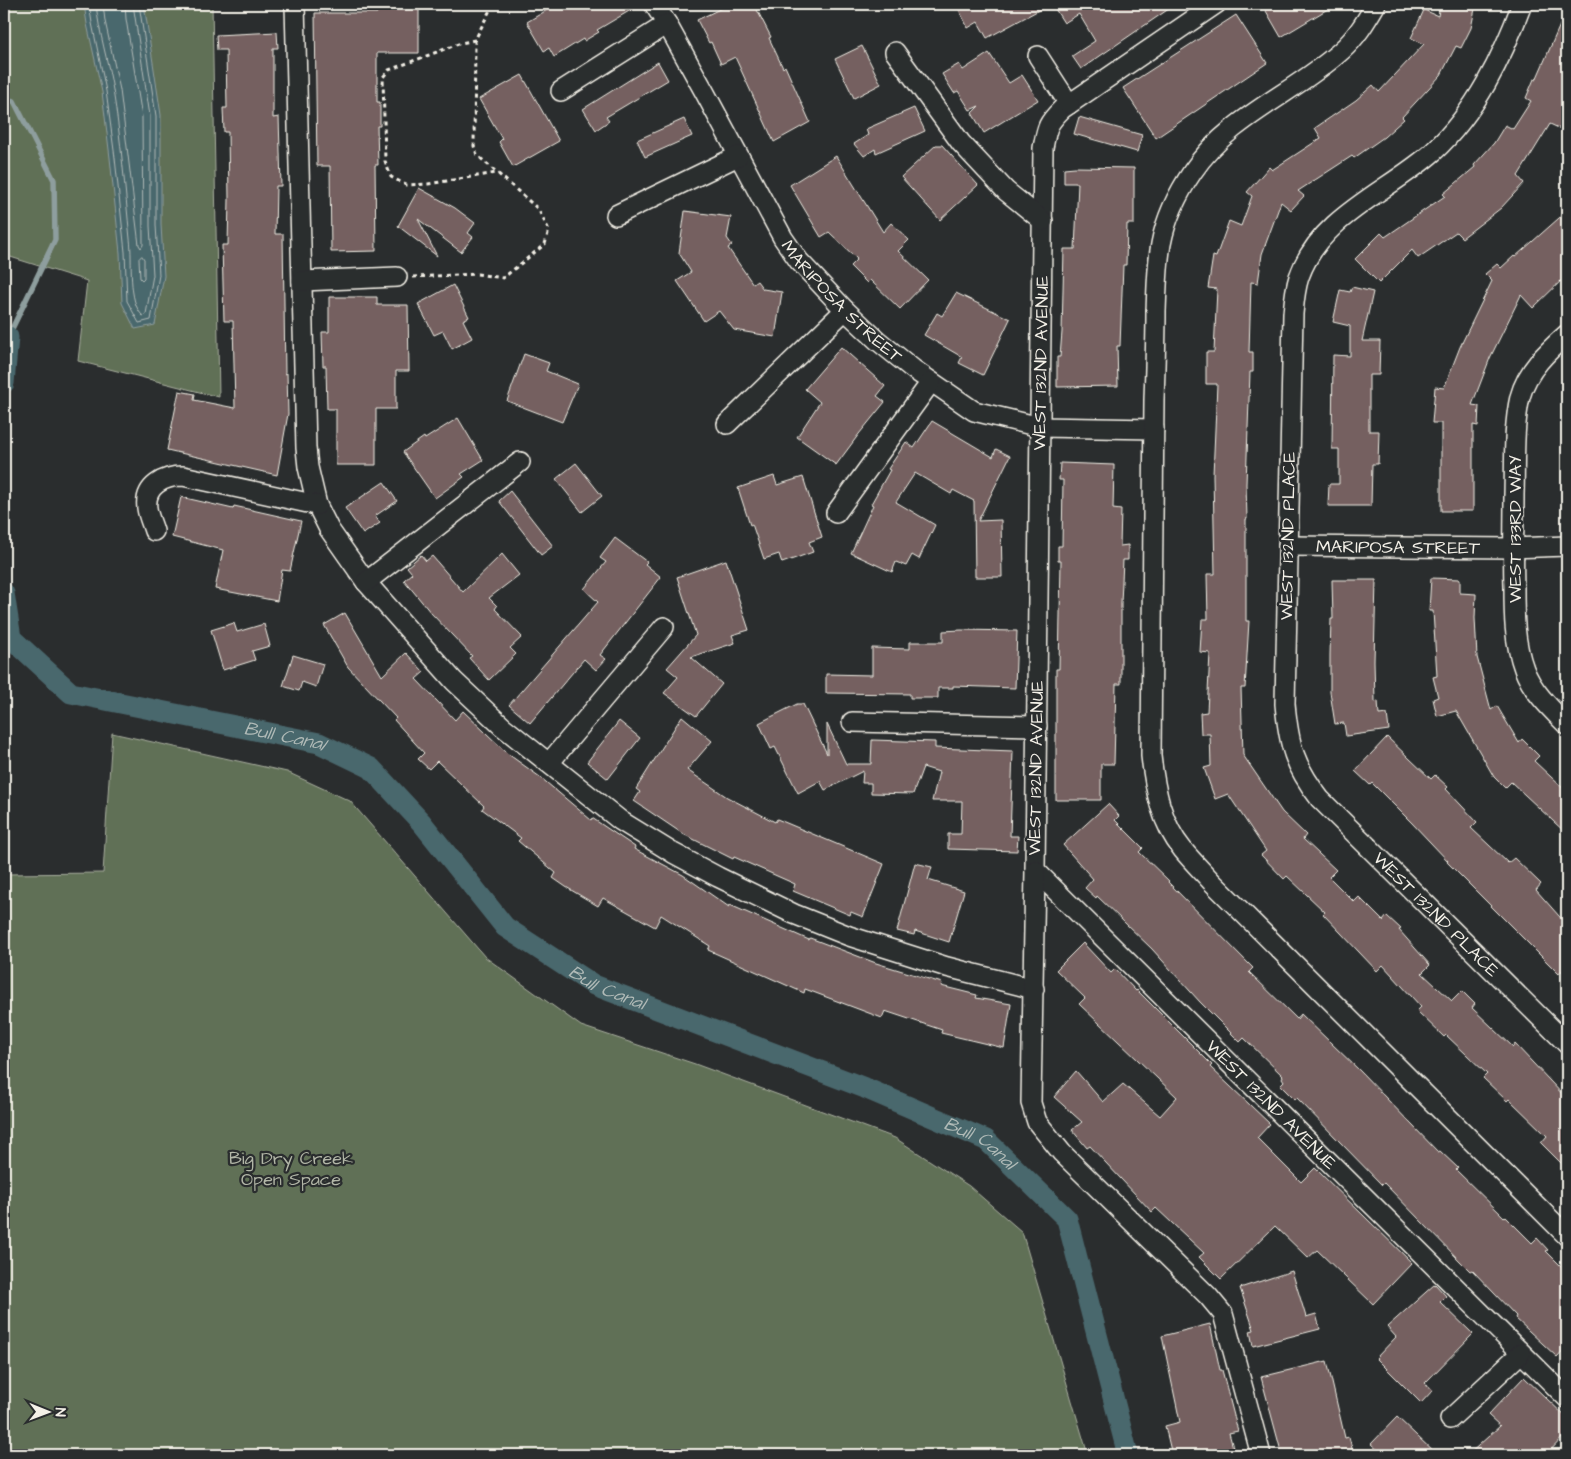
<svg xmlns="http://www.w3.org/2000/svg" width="1571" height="1459" viewBox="0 0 1571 1459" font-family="'Architects Daughter',sans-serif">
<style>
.green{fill:#616f57;stroke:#aab0a0}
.water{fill:#4a676d;stroke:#8e9e9e}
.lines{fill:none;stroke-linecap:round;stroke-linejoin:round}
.shore{stroke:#b0bab7;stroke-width:1}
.stream{stroke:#8e9e9e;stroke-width:5.5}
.canal{stroke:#4a676d;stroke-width:21}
.building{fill:#746160;stroke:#f4f1e8}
.minor-casing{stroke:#f4f1e8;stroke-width:22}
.path{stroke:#f4f1e8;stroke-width:3;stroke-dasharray:4 4;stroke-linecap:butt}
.minor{stroke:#2a2d2e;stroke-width:19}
.labels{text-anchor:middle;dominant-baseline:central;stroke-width:4.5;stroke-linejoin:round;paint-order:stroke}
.street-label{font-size:18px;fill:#f4f1e8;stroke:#2a2d2e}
.park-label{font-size:18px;fill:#b2b6a7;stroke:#2a2d2e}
.water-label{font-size:19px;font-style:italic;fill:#b0bab7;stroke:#2a2d2e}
</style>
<rect width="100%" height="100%" fill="#2a2d2e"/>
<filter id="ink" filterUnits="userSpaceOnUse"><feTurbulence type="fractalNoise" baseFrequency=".02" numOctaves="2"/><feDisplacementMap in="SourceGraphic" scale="10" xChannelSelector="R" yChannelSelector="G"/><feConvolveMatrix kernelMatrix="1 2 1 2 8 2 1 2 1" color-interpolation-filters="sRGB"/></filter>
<g filter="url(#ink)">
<g class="green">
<polygon points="4,4 212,4 219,397 78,361 87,281 4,255"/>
<polygon points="112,733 287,772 350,801 485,957 581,1026 695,1064 895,1138 969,1186 1022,1232 1088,1455 4,1455 4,874 103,873"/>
</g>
<polygon class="water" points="84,4 144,4 161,115 161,225 164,276 155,325 135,329 122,303 120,253 110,158 102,92 87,24"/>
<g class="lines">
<g class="shore">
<polyline points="89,4 92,23 106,91 115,158 125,252 127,301 139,323 151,320 159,275 156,225 156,116 139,4"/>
<path d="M96,4C99,33 108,61 113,90C121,139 125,189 130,239C133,260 127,302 143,316L146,314L153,275L150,226V116L133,4"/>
<polyline points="103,4 105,21 120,90 139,245 141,248 143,245 142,117 126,19 125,4"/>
<polygon points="142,256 144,259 144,278 142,280 140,278 139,259"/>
</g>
<polyline class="stream" points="4,99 14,101 54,180 55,240 8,337 4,338"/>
<g class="canal">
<polyline points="4,383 8,337"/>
<path id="s1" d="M4,593L11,638L71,693L319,743L371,768L422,823L505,927L594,985L865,1088L986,1140L1067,1219L1128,1455"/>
</g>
</g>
<g class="building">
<polygon points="557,4 641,4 597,30 599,32 584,41 583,39 554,57 549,48 544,51 527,22"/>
<polygon points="730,4 754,4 771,37 769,38 783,68 785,66 810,122 774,142 735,57 721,64 711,42 709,43 697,20"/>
<polygon points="970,4 1050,4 987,38 978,22 968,28 959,10"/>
<polygon points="1052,4 1176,4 1081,69 1072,56 1095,41 1079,14 1064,23"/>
<polygon points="1262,4 1336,4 1281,37"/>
<polygon points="1440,4 1476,4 1471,28 1461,48 1456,46 1441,75 1402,117 1404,119 1384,137 1354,158 1352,156 1298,191 1304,196 1291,210 1281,202 1262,254 1258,283 1251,282 1249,352 1253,352 1253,372 1250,372 1246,484 1247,519 1246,519 1246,621 1249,621 1245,688 1241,688 1243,755 1282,812 1306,835 1303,839 1336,870 1329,877 1354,902 1359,897 1383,921 1387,916 1401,929 1399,930 1430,965 1422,973 1452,1001 1462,991 1475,1004 1472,1008 1513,1047 1515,1044 1567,1099 1567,1169 1541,1143 1547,1136 1509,1099 1507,1101 1483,1078 1487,1074 1446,1035 1444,1037 1417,1011 1421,1007 1383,965 1377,971 1323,914 1325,912 1287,876 1284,879 1261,855 1266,851 1228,794 1215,799 1204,768 1211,766 1210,734 1201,734 1200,713 1207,712 1210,653 1200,652 1202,619 1208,619 1207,574 1215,574 1213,475 1217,384 1206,384 1206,352 1214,352 1217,289 1208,288 1213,256 1216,257 1229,221 1241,226 1252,196 1247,192 1269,167 1272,170 1321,138 1315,128 1356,100 1373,85 1379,92 1424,44 1411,38 1424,10 1438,16"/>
<polygon points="377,8 419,8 419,53 377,53 377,102 380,102 380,126 377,126 378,165 375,165 376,251 331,252 330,166 317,166 315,13 377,13"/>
<polygon points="1567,9 1567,132 1550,124 1518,176 1524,183 1501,208 1462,238 1456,232 1418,258 1412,250 1379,283 1355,259 1381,233 1385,237 1445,196 1443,194 1475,167 1474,165 1494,143 1505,125 1513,129 1531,101 1526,98 1534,79 1536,80"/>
<polygon points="1236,15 1267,63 1156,138 1123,88"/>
<polygon points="277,32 278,48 273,48 273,118 279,117 281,186 276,186 275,234 283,234 285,374 287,373 288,414 277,475 167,450 179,391 195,394 194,400 235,408 233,321 224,321 222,245 228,245 229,199 228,132 224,132 223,108 227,108 226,50 217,50 216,35"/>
<polygon points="862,46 881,84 854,98 835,59"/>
<polygon points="989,53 1009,83 1022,75 1038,100 984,133 972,113 979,106 970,110 958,91 954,93 942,74 959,64 963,70"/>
<polygon points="658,62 668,80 606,117 609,121 596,130 583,109"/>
<polygon points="522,75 559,141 513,167 499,142 502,139 479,99"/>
<polygon points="914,108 925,131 876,153 875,149 864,156 854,144 868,135 866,129"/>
<polygon points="1079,117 1142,135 1137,152 1074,134"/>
<polygon points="684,119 692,136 645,157 637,140"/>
<polygon points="936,145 942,145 978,185 940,220 901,177"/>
<polygon points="836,156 883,232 891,223 909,240 898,251 928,280 900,309 870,280 867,283 850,266 857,259 829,232 821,237 790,185"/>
<polygon points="1075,167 1134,168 1134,224 1127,224 1126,265 1123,265 1120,346 1117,346 1118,386 1057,387 1057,357 1060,357 1062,332 1064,249 1075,249 1078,183 1064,183 1064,168"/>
<polygon points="419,188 455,208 475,223 468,233 473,237 461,252 418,219 437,256 398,226"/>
<polygon points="685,211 731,217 727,238 732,245 728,248 753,284 757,281 763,289 782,292 775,337 734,330 719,311 704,321 677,281 691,272 679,253"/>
<polygon points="1567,211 1567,275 1533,308 1521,295 1490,358 1472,405 1479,406 1478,426 1473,425 1473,511 1441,511 1441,423 1432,423 1435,387 1444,388 1460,347 1492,281 1485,274 1497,264 1501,268 1514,256 1515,257"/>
<polygon points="453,285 469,317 463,320 472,338 452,349 443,331 434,335 418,304"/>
<polygon points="1352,287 1373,292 1362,341 1380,341 1379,375 1369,375 1369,431 1379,431 1378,464 1372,464 1371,506 1328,506 1329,484 1339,484 1339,449 1332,449 1333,355 1350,356 1350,326 1333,322 1340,290 1350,292"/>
<polygon points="956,293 1010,319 983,375 959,363 962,357 924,335 937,313 942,316"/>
<polygon points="329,297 377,297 377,305 408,305 409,371 396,371 396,409 376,409 376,465 336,465 336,409 327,409 326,366 323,366 322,332 329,332"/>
<polygon points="841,347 885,386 877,396 885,402 859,434 836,465 797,437 820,402 805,389"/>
<polygon points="524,354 549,363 546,371 578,384 562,422 507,401"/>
<polygon points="458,418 483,460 461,474 464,477 435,498 403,452 424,437 425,439"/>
<polygon points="932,421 993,457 996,449 1010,456 978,521 1001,520 1002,577 975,577 974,501 953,490 951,494 915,473 896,502 935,525 919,559 912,555 906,566 896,562 892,572 851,553 873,505 871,504 890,470 888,469 906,442 914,448"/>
<polygon points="576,463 602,496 582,512 556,479"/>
<polygon points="1060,463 1114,465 1113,509 1121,510 1120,546 1128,545 1128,560 1123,560 1121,603 1121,684 1116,684 1114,764 1101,764 1101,800 1056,800 1056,669 1059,669 1061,561 1058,561 1058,546 1062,546 1063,480 1059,480"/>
<polygon points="774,476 777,485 803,477 822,537 809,542 813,552 782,563 779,554 764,559 752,524 750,525 738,488"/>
<polygon points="384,482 397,501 375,516 380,523 363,534 345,508"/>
<polygon points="510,491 553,546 541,555 499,501"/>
<polygon points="181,497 233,509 234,506 301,521 290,571 282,570 277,601 215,589 223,550 172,537"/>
<polygon points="615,538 647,562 645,564 661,577 600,655 606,659 596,670 584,659 530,723 509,705 598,602 584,589 606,562 600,558"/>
<polygon points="502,554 519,575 489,598 497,606 495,609 522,637 510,648 516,654 489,680 469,658 472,656 431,613 404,580 412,573 407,567 421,555 426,561 432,556 463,592"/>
<polygon points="726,560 749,630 732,635 735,643 691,657 722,684 696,716 664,693 678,677 667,668 696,635 677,577"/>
<polygon points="1431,578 1460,579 1460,593 1476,594 1475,618 1477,657 1491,710 1497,706 1519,743 1522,739 1539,756 1534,761 1567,792 1567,834 1511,782 1505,788 1494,777 1456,711 1437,716 1433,699 1438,697 1433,677 1437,676 1433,611 1429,611"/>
<polygon points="1332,580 1376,580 1374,661 1375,702 1378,701 1379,715 1387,714 1389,730 1346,736 1344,723 1335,724 1330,692 1330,655 1331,619 1333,619"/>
<polygon points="345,613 382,676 406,653 424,672 416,679 455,720 463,711 508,754 540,777 591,820 592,818 635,847 634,849 683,875 729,907 730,905 809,940 810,938 876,963 942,983 941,986 977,995 976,998 1011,1004 1004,1048 941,1033 942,1030 885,1011 882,1018 805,989 804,993 708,950 710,946 661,915 655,927 603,898 598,906 566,887 553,878 556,873 518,841 521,838 482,809 484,806 437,761 429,769 418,759 424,753 394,720 396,718 348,667 324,625"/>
<polygon points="234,623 237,632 264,624 270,646 252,651 255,660 223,670 211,630"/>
<polygon points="961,630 1017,631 1015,688 953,686 953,688 938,688 938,698 910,698 910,694 826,693 826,674 872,675 872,648 910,649 910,642 943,642 943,631"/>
<polygon points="293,655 323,664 316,687 302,682 299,691 283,686"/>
<polygon points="797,704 803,704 827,754 827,724 846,764 871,764 872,740 935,742 935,748 1013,751 1010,836 1018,836 1017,851 948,849 948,834 961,834 962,801 932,801 939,772 923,767 913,794 871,793 871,783 862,783 863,771 825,790 820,781 798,793 775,747 771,749 759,723"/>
<polygon points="682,716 712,741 687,770 727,797 775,822 777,819 884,864 863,917 851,912 850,915 793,891 795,884 734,857 733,859 683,834 634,801 640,792 636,789"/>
<polygon points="619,721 640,738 608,779 587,762"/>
<polygon points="1387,737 1431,779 1435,775 1448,787 1446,789 1477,822 1471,828 1508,863 1514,858 1541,884 1536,890 1567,925 1567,965 1559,974 1447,862 1448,861 1412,823 1372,783 1370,785 1355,771"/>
<polygon points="1108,804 1119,816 1115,820 1143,848 1139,852 1169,881 1168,882 1253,968 1249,972 1297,1019 1301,1014 1360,1071 1438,1152 1440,1151 1458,1168 1456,1170 1504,1217 1505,1216 1532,1243 1537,1238 1548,1250 1546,1251 1567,1272 1567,1346 1557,1357 1515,1318 1516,1316 1472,1270 1470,1271 1460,1261 1384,1183 1382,1185 1297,1098 1295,1100 1280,1085 1284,1081 1282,1078 1283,1076 1244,1038 1240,1042 1200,1002 1152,949 1097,896 1096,898 1085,888 1093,879 1063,845"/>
<polygon points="915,863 932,867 928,880 964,891 949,942 915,931 914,935 897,931"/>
<polygon points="1083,943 1111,973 1115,969 1136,991 1137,990 1212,1065 1210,1067 1270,1124 1257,1138 1301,1182 1315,1168 1412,1263 1373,1304 1317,1250 1308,1258 1275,1226 1221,1279 1199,1257 1204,1253 1156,1208 1152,1212 1090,1146 1087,1148 1072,1130 1082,1122 1054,1097 1076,1071 1103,1102 1123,1084 1160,1116 1177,1097 1079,1004 1085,998 1056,970"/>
<polygon points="1292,1271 1306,1317 1316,1314 1320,1329 1253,1346 1250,1331 1254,1330 1240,1288"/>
<polygon points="1435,1284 1446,1296 1440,1302 1473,1334 1425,1383 1433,1390 1421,1403 1376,1358 1396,1337 1387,1327"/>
<polygon points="1210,1324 1220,1370 1222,1370 1238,1431 1229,1433 1235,1455 1172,1455 1165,1426 1180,1422 1162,1336"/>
<polygon points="1327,1361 1345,1438 1349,1437 1353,1452 1338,1455 1282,1455 1261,1377"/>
<polygon points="1524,1377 1567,1418 1567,1433 1546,1455 1468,1455 1500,1426 1488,1415"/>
<polygon points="1397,1417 1437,1455 1383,1455 1371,1444"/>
</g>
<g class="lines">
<g class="minor-casing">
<g id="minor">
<polyline points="295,4 306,448 308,467 317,505 329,529 366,582 454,681 502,726 621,821 673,853 718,877 794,914 849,936 947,967 1034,989"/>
<path id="s2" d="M654,4L667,24L704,91L783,238L799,261L845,310L877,340L913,369L974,411L1040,427L1154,429"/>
<path id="s3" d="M1216,4L1062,109C1047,124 1047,127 1043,148L1035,870L1567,1398"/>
<path d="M1376,4C1366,21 1356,38 1341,51C1295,93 1229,117 1193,171C1178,193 1166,217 1161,244C1157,266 1157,288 1156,311C1156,341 1155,370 1154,400C1152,519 1152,638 1151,756C1155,790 1161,823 1183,850C1192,861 1202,871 1212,882L1567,1236"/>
<path id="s4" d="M1522,4C1502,58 1476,112 1433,152C1388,192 1320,216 1299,277C1295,289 1294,302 1293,314L1285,704C1289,746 1294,765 1320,799L1567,1044"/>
<polyline points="895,52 961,143 1006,191 1043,221"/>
<polyline points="1038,56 1069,104"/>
<polyline points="561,91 667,24"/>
<polyline points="616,215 738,156"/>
<polyline points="302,281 397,277"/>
<path d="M1567,334C1548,351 1527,370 1520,397C1513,428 1515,463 1514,495C1514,525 1513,556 1514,586C1514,614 1514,642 1524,669C1532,691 1551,709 1567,725"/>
<polyline points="727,424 845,310"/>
<polyline points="836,513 931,382"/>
<path d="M154,531C152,524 148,516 147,508C144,486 164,476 183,476L317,505"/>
<path id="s5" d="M1288,546L1513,548L1567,546"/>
<polyline points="366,582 520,462"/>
<polyline points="852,722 1037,726"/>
<polyline points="549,763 664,627"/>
<polyline points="1035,870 1031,1103 1037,1122 1062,1153 1208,1296 1223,1314 1261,1455"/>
<polyline points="1450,1419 1521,1353"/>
</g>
</g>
<g class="path">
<polyline points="475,40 461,43 389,70 383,77 385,161 391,177 406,185 428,184 496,173"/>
<polyline points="413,277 477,274 503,278 545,244 549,230 538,209 477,155 474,146 475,40 493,4"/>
</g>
<use href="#minor" class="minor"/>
</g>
</g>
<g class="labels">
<g class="street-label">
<text stroke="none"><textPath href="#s2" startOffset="354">MARIPOSA STREET</textPath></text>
<text transform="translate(1041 363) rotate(-89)">WEST 132ND AVENUE</text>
<text transform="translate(1515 529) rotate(-90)">WEST 133RD WAY</text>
<text transform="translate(1288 536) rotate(-89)">WEST 132ND PLACE</text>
<text stroke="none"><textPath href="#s5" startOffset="110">MARIPOSA STREET</textPath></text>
<text transform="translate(1036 768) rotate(-89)">WEST 132ND AVENUE</text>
<text stroke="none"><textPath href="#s4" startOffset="1055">WEST 132ND PLACE</textPath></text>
<text stroke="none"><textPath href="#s3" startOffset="1286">WEST 132ND AVENUE</textPath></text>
</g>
<g class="park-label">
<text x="291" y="1158">Big Dry Creek<tspan x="291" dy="21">Open Space</tspan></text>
</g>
<g class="water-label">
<text stroke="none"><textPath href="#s1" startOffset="345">Bull Canal</textPath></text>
<text stroke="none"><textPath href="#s1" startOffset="765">Bull Canal</textPath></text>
<text stroke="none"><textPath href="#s1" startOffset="1170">Bull Canal</textPath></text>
</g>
</g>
<rect width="1571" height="1459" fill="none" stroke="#2a2d2e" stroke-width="20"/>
<rect x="10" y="10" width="1551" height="1439" fill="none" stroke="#f4f1e8" stroke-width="2" filter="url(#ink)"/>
<g transform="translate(48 1412) rotate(91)" stroke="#2a2d2e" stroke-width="4" paint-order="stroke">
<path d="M0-4L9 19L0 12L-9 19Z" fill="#f4f1e8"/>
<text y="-8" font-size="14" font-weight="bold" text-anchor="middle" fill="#f4f1e8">N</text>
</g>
</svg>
